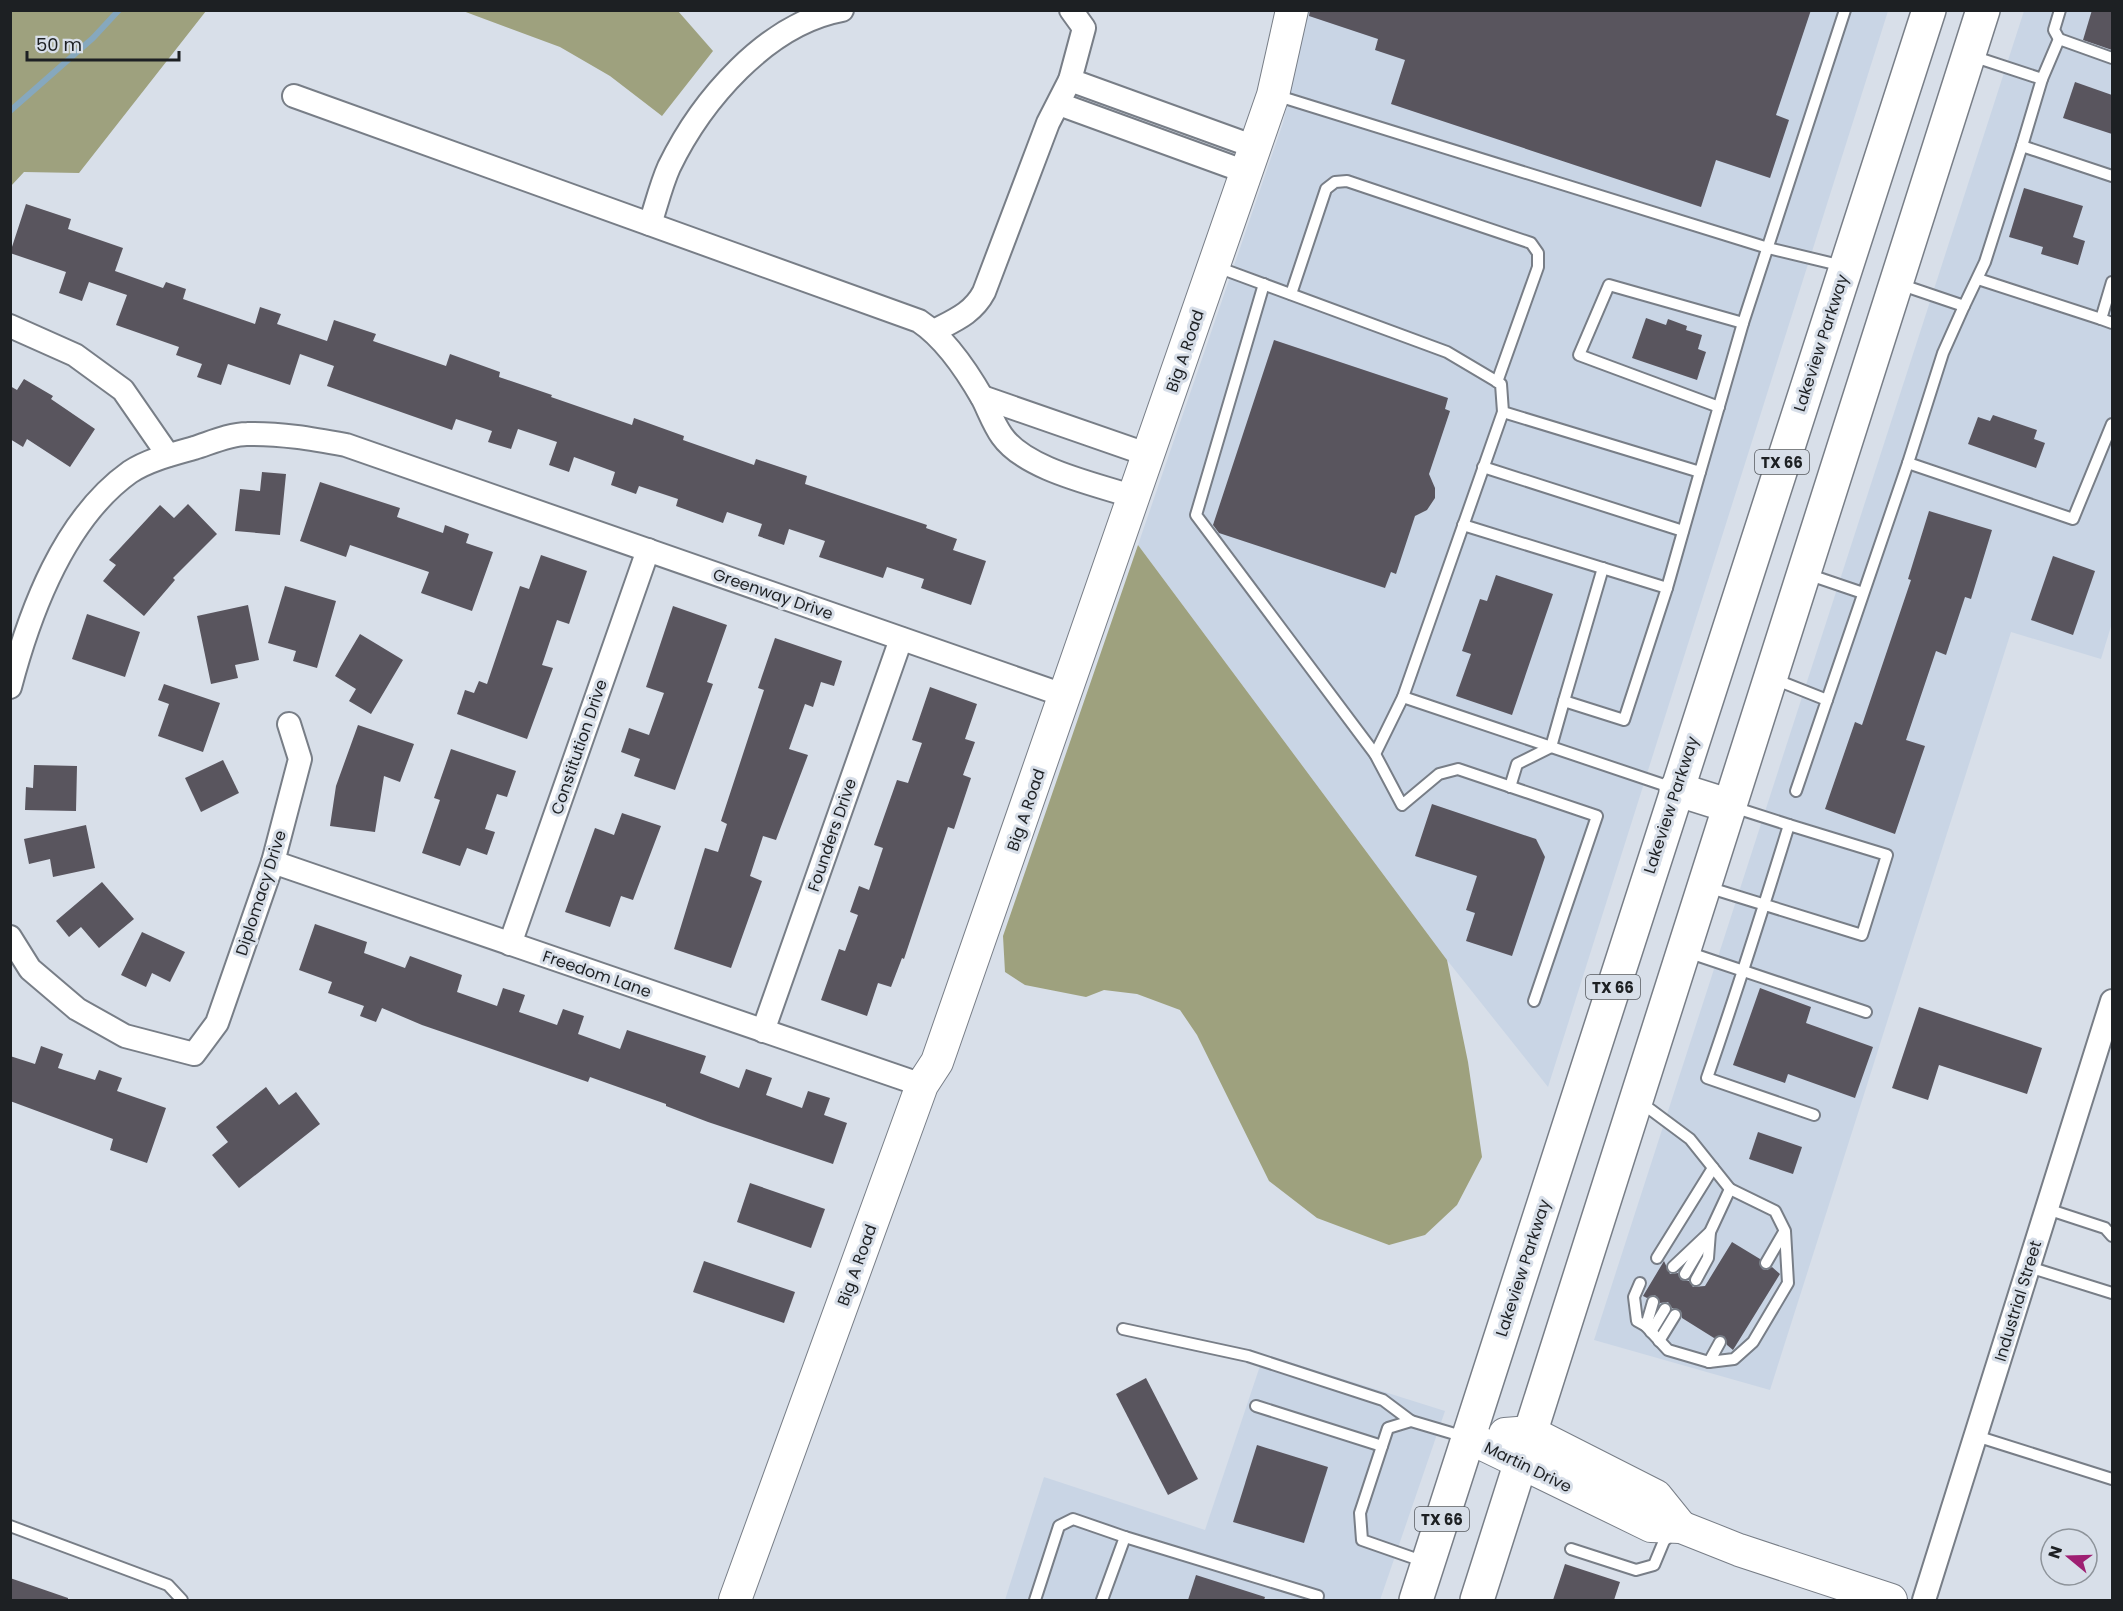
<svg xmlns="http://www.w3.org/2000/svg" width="2123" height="1611" viewBox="0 0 2123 1611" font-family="Poppins,sans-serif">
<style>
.built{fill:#c9d5e5}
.forest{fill:#9ea17e}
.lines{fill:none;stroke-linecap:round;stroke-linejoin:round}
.stream{stroke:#86a8be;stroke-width:6}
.building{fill:#59555e}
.lane-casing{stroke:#787e87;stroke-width:14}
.street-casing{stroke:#787e87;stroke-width:26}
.secondary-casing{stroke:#787e87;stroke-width:34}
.primary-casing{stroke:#787e87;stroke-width:36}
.lane{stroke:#fff;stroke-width:10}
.street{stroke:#fff;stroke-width:22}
.secondary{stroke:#fff;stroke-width:32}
.primary{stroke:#fff;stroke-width:33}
.labels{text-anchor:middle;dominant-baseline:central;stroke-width:6;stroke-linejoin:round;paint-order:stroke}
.shield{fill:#d8dfe9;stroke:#55595e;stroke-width:1.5}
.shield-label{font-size:15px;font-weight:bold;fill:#1d2023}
.street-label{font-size:16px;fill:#1d2023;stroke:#d8dfe9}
</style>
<rect width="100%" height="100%" fill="#d8dfe9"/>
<g class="built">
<polygon points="1308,11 1888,11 1548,1087 1447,960 1138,545 1283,123"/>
<polygon points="2024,11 2112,11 2112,623 2101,659 2011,632 1770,1390 1594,1340"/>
<polygon points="1264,1354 1445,1411 1380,1600 1005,1600 1044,1477 1205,1530"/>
</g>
<g class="forest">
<polygon points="11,10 206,10 206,11 79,173 24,172 11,186"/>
<polygon points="463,11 678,11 713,51 662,116 610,76 560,47"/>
<polygon points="1138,545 1447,960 1468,1062 1482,1157 1457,1205 1425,1235 1389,1245 1317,1218 1269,1181 1197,1035 1180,1010 1137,994 1104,990 1086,997 1025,985 1005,972 1003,936"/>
</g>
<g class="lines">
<polyline class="stream" points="10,111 93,38 119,10"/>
</g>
<g class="building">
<polygon points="1310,10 1811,10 1776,115 1789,120 1770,178 1716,160 1701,207 1391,104 1405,60 1375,50 1378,39 1309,16"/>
<polygon points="2092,10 2112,10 2112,50 2083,40"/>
<polygon points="2075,82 2112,95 2112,134 2063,118"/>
<polygon points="2024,188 2083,206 2073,237 2085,241 2078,265 2041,254 2043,247 2009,237"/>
<polygon points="26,204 71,219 68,229 123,248 115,271 163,288 166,282 186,289 183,299 255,324 260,307 281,314 277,324 327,341 334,320 376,334 373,341 446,366 450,354 500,372 499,377 552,395 551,397 632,425 634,418 684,436 683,440 754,465 756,459 807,476 805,484 927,525 926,528 957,539 953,550 986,561 971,605 921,588 924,579 887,567 883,578 819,557 825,541 789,529 784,545 758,536 762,524 727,512 723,523 676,506 678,499 639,486 636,494 611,485 615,472 574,457 569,472 549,465 557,442 518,429 511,449 488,442 492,431 456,419 452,430 327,386 334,366 300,354 290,385 228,364 221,385 197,377 202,364 176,355 179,347 116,325 127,295 89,282 82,301 59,293 66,272 10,253"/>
<polygon points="1646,318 1666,325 1668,319 1687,326 1686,330 1702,335 1698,349 1706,352 1697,380 1632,358"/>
<polygon points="1274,340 1448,398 1445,409 1450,411 1429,474 1435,488 1435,498 1427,510 1415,516 1396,574 1391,572 1385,588 1219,533 1213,525"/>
<polygon points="24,379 53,396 51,399 95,429 70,467 27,439 23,447 10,439 10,386 17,390"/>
<polygon points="1993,415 2037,430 2034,439 2045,443 2036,468 1968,444 1978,417 1990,421"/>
<polygon points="262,472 286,474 280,535 235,531 240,489 260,491"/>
<polygon points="320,482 400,508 397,517 443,533 445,525 469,534 466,543 493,552 472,611 421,593 429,572 350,545 346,557 300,541"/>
<polygon points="188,504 217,534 173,578 175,580 144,616 103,581 116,565 109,560 160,505 174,518"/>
<polygon points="1929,511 1992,530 1971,599 1965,597 1946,655 1936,651 1906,740 1925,746 1895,834 1825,809 1855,722 1862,725 1911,580 1908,579"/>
<polygon points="541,555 587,571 569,624 557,620 542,665 553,668 527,739 457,714 465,690 474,693 479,681 487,684 520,586 529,589"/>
<polygon points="2053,556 2095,571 2073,635 2031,620"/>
<polygon points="1496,575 1553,594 1512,715 1456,696 1471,654 1462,651 1480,599 1487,601"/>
<polygon points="285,586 336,601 317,668 293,661 296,651 268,643"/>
<polygon points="248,605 259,660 235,665 238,678 211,684 197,616"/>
<polygon points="673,606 727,625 707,682 713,684 675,790 634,776 640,759 621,752 629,728 649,735 664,693 646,687"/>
<polygon points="87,614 140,632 125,677 72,659"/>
<polygon points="360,634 403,660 371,714 349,701 356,689 335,676"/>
<polygon points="775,638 842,661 834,686 821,682 813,707 805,704 789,749 808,755 776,840 763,836 750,876 762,881 731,968 674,949 705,848 718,852 727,824 721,821 764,690 758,688"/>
<polygon points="164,684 220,703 203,752 158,736 169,704 158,700"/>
<polygon points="930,687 977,704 965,739 975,742 963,775 971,778 954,829 948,827 904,959 902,958 891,987 878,983 867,1016 821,1000 839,949 845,951 858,915 850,912 859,886 869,890 883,848 874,845 897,780 908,783 922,743 912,740"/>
<polygon points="358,725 414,744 400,782 384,776 375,832 330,826 336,786"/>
<polygon points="451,749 516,771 507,797 497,794 485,829 495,832 487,855 467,848 460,866 422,853 440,800 434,798"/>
<polygon points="223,760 239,793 201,812 185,778"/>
<polygon points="34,765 77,766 76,811 25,810 26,787 33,788"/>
<polygon points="1432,804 1536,839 1545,857 1512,956 1466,941 1475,913 1466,910 1477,876 1415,856"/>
<polygon points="622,813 661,826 633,900 621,896 610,927 565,912 595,828 614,835"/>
<polygon points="86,825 95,868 53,877 50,859 29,864 24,839"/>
<polygon points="102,882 134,919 99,948 81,927 69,937 56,921"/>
<polygon points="315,924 367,942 364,953 405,968 410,956 462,975 457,992 497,1006 503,988 525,995 519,1012 557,1025 563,1009 584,1016 578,1034 620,1049 627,1030 706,1056 700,1073 739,1088 746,1069 772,1078 766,1095 802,1108 808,1091 830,1098 824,1115 847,1123 833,1164 708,1122 666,1106 666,1104 590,1077 588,1082 422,1025 382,1008 376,1022 360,1016 364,1006 328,993 332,982 299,970"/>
<polygon points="142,932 185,952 170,982 152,973 146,987 121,975"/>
<polygon points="1760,988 1811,1007 1806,1023 1873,1047 1855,1098 1788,1074 1785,1083 1733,1065"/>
<polygon points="1919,1007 2042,1048 2027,1094 1939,1065 1928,1100 1892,1088"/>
<polygon points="41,1046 63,1054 58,1068 95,1080 99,1070 122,1078 117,1091 166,1108 147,1163 110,1150 113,1139 10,1101 10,1056 35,1064"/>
<polygon points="266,1087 279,1105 296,1092 320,1124 239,1188 212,1155 228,1142 216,1127"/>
<polygon points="1758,1132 1802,1147 1793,1174 1749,1159"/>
<polygon points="750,1183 825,1209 811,1248 737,1222"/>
<polygon points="1732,1242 1760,1259 1762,1269 1767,1270 1772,1267 1780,1274 1733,1350 1727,1345 1724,1336 1714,1338 1682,1318 1681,1311 1672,1308 1668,1302 1660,1303 1655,1295 1647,1298 1643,1296 1664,1261 1670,1274 1678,1273 1681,1280 1689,1281 1693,1287 1705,1286"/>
<polygon points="704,1261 795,1292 784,1323 693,1292"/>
<polygon points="1146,1378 1198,1479 1168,1495 1116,1394"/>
<polygon points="1257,1445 1328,1467 1304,1543 1233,1522"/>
<polygon points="1565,1564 1620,1582 1614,1600 1553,1600"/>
<polygon points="1196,1575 1265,1597 1264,1600 1188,1600"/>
<polygon points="10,1578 68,1598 68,1600 10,1600"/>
</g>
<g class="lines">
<g class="lane-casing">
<g id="lane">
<polyline points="2059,39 2054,30 2060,10"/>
<polyline points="1972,56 2042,79 2022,146"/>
<polyline points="2042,79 2059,39 2112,58"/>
<polyline points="1275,95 1768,248 1843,266"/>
<polyline points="1217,267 1447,352 1501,384 1503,412 1700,472 1743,323 1845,10"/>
<polyline points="1978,279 2101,319"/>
<polyline points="2112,282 2101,319 2112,323"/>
<polyline points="1264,284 1196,515 1375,754 1403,697 1503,412"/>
<polyline points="1899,284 1964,306 1985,262 2022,146 2112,176"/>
<polyline points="1291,294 1326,189 1335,182 1347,181 1531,243 1538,253 1538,267 1497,382"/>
<polyline points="1964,306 1943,353 1908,463 2073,519 2112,424"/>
<polyline points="1719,407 1579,355 1609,285 1743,323"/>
<polyline points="1483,467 1683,531"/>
<polyline points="1463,525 1667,588"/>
<polyline points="1807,574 1863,593"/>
<polyline points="1774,679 1827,700 1796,791"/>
<polyline points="1403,697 1673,788"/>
<polyline points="1827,700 1908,463"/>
<polyline points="1564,701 1603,568"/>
<polyline points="1375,754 1402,805 1439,774 1458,769 1597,816 1534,1001"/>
<polyline points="1510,787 1517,764 1551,747 1564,701 1624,720 1667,588 1700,472"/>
<polyline points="1733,807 1789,825"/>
<path d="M1707,887L1862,935L1887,855L1789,825C1763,909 1736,994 1707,1078L1814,1115"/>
<polyline points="1687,952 1866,1012"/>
<polyline points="1639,1101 1690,1139 1730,1189"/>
<polyline points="2047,1209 2105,1228 2112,1236"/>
<polyline points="1657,1258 1713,1168"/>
<polyline points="1766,1263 1784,1232"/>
<polyline points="2029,1267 2112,1293"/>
<polyline points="1685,1274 1704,1242"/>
<polyline points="1696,1280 1708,1258 1710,1232"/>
<polyline points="1640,1283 1634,1297 1637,1321 1646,1326"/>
<polyline points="1653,1302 1646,1326 1668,1350 1709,1362 1734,1359 1753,1342 1788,1283 1785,1231 1775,1211 1730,1189 1710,1232 1673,1267"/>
<polyline points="1123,1329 1248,1356 1383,1400 1411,1421"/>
<polyline points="1651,1332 1665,1309"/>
<polyline points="1659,1341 1675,1315"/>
<polyline points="1709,1362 1720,1342"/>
<polyline points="1256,1406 1382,1446"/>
<polyline points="1976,1436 2112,1479"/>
<polyline points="10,1526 168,1585 182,1600"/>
<polyline points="1571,1549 1636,1570 1654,1565 1664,1541 1674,1532"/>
<polyline points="1425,1562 1362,1540 1360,1513 1388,1428 1411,1421 1465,1437"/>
<polyline points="1035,1600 1059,1526 1073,1519 1125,1537"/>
<polyline points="1102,1600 1125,1537 1318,1596 1317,1600"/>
</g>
</g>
<g class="street-casing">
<g id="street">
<polyline points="1070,80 1255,147"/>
<path d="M294,96L919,321C946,339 967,371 983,399C989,411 994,425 1002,436C1026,470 1096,484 1134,497"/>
<polyline points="1059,104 1246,172"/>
<path d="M650,224C656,206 661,185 669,167C701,101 766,24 842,10"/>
<polyline points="10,326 75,355 123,390 168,455"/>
<path d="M934,331C955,320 973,313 984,292L1048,123L1070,80L1084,28L1071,10"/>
<polyline points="982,397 1149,455"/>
<path d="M10,687C30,611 64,519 130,472C148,460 173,454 194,448C210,443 230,434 247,434C280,433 313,439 346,445L1066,696"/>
<polyline points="273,862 922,1085"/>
<polyline points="10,937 30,969 77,1009 125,1036 194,1054 217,1023 273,862 300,759 289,724"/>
<polyline points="510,944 648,550"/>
<polyline points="763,1031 901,639"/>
<polyline points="1924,1600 2112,1001"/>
</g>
</g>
<g class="secondary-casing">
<g id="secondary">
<polyline points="1505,1434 1530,1432 1656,1496 1681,1527"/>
<polyline points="1468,1437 1651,1526 1681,1527 1739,1550 1891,1600"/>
<polyline points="735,1600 922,1085 937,1062 1273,95 1292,10"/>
</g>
</g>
<g class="primary-casing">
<g id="primary">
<polyline points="1676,789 1730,806"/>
<polyline points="1416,1600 1929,10"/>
<polyline points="1477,1600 1983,10"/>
</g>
</g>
<use href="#lane" class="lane"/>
<use href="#street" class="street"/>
<use href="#secondary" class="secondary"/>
<use href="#primary" class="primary"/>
</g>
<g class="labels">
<g class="shield">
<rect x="1755" y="450" width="54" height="24" rx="4.5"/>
<rect x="1586" y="975" width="54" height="24" rx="4.5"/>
<rect x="1415" y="1507" width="54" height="24" rx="4.5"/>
</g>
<g class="shield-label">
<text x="1782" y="462">TX 66</text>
<text x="1613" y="987">TX 66</text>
<text x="1442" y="1519">TX 66</text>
</g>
<g class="street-label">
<text transform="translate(1821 343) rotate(-72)">Lakeview Parkway</text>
<text transform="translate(1185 351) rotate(-71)">Big A Road</text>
<text transform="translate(773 594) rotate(19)">Greenway Drive</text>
<text transform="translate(579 747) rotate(-71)">Constitution Drive</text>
<text transform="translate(1671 805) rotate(-72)">Lakeview Parkway</text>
<text transform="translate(1026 810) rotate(-71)">Big A Road</text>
<text transform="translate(832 835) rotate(-71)">Founders Drive</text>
<text transform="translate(261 893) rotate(-72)">Diplomacy Drive</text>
<text transform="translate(597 974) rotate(19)">Freedom Lane</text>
<text transform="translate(857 1265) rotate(-70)">Big A Road</text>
<text transform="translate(1523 1268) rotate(-72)">Lakeview Parkway</text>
<text transform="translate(2018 1301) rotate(-73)">Industrial Street</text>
<text transform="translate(1528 1467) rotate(26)">Martin Drive</text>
</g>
</g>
<rect width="2123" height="1611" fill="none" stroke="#1d2023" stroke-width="24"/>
<g transform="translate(2069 1557) rotate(289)"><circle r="28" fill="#d8dfe9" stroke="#8d939a" stroke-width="1.5"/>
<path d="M0-4.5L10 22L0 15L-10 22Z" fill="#9e1f72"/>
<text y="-9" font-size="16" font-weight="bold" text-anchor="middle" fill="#1d2023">N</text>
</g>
<path d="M27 51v9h152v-9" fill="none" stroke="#1d2023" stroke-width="3"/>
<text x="36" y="51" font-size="18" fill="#1d2023" stroke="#d8dfe9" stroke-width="4.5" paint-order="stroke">50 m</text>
</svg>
